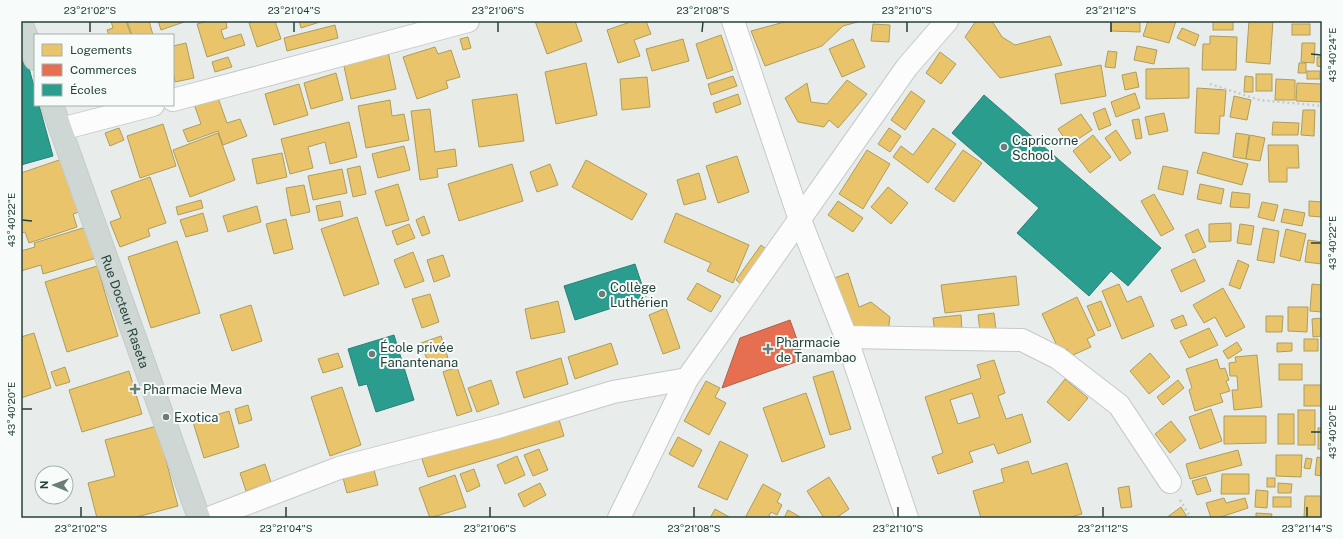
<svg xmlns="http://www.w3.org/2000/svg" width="1343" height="539" viewBox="0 0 1343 539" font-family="'Public Sans',sans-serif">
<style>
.homes{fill:#e9c46a;stroke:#ae9d5c;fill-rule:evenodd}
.shops{fill:#e76f51;stroke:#ac624a}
.schools{fill:#2a9d8f;stroke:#288276}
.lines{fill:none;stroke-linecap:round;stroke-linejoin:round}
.minor-casing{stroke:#c5cac8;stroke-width:24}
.major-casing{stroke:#c3ccc9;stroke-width:24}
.path{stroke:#c3ccca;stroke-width:2.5;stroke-dasharray:2 3;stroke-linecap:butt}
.minor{stroke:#fcfcfc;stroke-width:22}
.major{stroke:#cfd7d5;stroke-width:22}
.ticks{fill:none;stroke:#24423a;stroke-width:1.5}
.poi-dot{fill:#697e78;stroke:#f7fbf9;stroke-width:1.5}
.labels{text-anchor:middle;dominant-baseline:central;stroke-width:4;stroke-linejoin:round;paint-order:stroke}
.poi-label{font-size:13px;fill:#24423a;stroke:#f7fbf9;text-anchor:start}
.street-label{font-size:13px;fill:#24423a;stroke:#f7fbf9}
.neatline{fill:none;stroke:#24423a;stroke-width:1.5}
.ticks-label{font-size:10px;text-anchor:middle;fill:#24423a}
</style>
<rect width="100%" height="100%" fill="#e8edeb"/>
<g class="homes">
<polygon points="111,21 126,21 131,35 109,35 107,30 113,28"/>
<polygon points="127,21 149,21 153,35 132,35"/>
<polygon points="158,21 187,21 161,30"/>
<polygon points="208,21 226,21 227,28 221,30 224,39 241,34 245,45 207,57 197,24"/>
<polygon points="254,21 275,21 281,39 257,47 249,23"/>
<polygon points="299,21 323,21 301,28"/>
<polygon points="535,21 575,21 582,41 547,54"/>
<polygon points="633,21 646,21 651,34 634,40 640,56 618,63 607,30"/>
<polygon points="788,21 861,21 843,26 822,46 765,66 751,31"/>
<polygon points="976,21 992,21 1002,37 1015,45 1050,36 1062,65 1000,78 965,37"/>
<polygon points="1111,21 1140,21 1140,32 1111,31"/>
<polygon points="1148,21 1176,21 1169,43 1143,36"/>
<rect x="1213" y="21" width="20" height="9"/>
<polygon points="1249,21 1273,21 1270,64 1246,62"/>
<polygon points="873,24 890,25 889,42 871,41"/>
<rect x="1292" y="24" width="18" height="11"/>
<polygon points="335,25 338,38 287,51 284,38"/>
<polygon points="1182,28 1199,35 1195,46 1177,38"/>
<polygon points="721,35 733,70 707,79 696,44"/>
<polygon points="1210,36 1237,37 1236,70 1202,70 1203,44 1210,44"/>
<polygon points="468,37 471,48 463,50 460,39"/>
<polygon points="683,39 689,61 652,71 646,49"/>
<polygon points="853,39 865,67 842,77 829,49"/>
<polygon points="186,43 194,78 175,82 173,71 173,46"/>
<polygon points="1302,43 1315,43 1314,63 1301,62"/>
<polygon points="1137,46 1157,50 1154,64 1134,60"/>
<polygon points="387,47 396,89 351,99 342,57"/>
<polygon points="435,47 438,54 451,50 460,77 446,81 448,88 417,99 403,57"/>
<polygon points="1108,51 1117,52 1115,68 1105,67"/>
<polygon points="940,52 956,64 941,84 926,73"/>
<polygon points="228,57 232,67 215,72 212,62"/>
<polygon points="1317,57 1322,57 1322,67 1317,66"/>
<polygon points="586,63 597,115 556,124 545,72"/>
<polygon points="1299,63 1306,63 1306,73 1298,73"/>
<polygon points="1101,65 1106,96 1061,104 1055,74"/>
<polygon points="1189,68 1189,98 1146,99 1146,69"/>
<rect x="1307" y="71" width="13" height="8"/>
<polygon points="1136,72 1139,87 1125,90 1122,75"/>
<polygon points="336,73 343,100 311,109 304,83"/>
<rect x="1256" y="74" width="16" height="17"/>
<polygon points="733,76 737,86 711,95 708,84"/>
<polygon points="1245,76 1253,77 1253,92 1244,92"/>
<polygon points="647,77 650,107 622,110 620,79"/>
<polygon points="1276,79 1295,80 1295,100 1275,100"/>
<polygon points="847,80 867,94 838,128 829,120 824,127 798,122 785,98 807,83 811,102 827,104"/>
<polygon points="1297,83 1322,84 1322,102 1296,101"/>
<polygon points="299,84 308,115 274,125 265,94"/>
<polygon points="1197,88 1226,90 1224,116 1220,116 1219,134 1195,133"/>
<polygon points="911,91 925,101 905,130 891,120"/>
<polygon points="1135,93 1140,108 1116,117 1111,102"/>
<polygon points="517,94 524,141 479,147 472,100"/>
<polygon points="738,94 741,104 716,113 713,103"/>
<polygon points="217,95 227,123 240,119 247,136 223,145 218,131 188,142 183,130 201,124 194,104"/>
<polygon points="1234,96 1251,100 1247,120 1230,117"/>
<polygon points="390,100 392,116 404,114 409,140 366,148 358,106"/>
<polygon points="1105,108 1111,125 1099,130 1093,113"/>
<polygon points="430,109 435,152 455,149 457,166 437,169 438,177 420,180 411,111"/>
<polygon points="1303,110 1315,110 1314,136 1301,135"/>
<polygon points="1164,113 1168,131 1149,135 1145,117"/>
<polygon points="1081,114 1092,130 1069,145 1058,129"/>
<polygon points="1139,119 1142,138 1136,139 1132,120"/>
<polygon points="349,122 357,157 330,164 325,142 308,147 313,168 290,174 281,139"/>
<polygon points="1273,122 1299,123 1298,135 1272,135"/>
<polygon points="163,124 176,166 140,178 127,136"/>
<polygon points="119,128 124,140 110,146 105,133"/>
<polygon points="889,128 901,136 890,152 878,144"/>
<polygon points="933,128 956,144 928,183 893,157 901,146 913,155"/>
<polygon points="1116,130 1131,153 1120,161 1105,138"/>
<polygon points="218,133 235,180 190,197 173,150"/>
<polygon points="1236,133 1249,135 1246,159 1233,157"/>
<polygon points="1093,135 1111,157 1090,173 1073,151"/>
<polygon points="1250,135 1265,138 1260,161 1246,159"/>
<polygon points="1268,145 1298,145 1299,168 1287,168 1287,182 1269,182"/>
<polygon points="404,146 410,170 378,178 372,154"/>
<polygon points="867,150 890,164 863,209 839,194"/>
<polygon points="963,150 982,163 954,202 935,189"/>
<polygon points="1203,152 1248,164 1242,185 1197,173"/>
<polygon points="282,153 287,177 257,184 252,159"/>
<polygon points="737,156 749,192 718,203 706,166"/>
<polygon points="62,159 79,212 73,214 77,227 29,243 25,232 21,233 21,173"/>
<polygon points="586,160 647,194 632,220 572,187"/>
<polygon points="512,164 523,201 459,221 448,184"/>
<polygon points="550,164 558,185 537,192 530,172"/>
<polygon points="360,166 366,194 353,197 347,169"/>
<polygon points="1163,166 1188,171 1183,195 1158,189"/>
<polygon points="342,169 347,193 313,200 308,176"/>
<polygon points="699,173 706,199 684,205 677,180"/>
<polygon points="150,177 166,223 148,229 150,236 120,247 110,222 121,218 111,191"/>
<polygon points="398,184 409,220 386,226 375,191"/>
<polygon points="1200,184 1224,189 1221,204 1197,199"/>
<polygon points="304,185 310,212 291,216 286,188"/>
<polygon points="888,187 908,203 891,224 871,207"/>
<polygon points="1232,192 1250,194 1249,208 1230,207"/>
<polygon points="1154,194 1174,229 1161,236 1141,201"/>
<polygon points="201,200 203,208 178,215 176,207"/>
<polygon points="340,201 343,216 319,221 316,206"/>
<polygon points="838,201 863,218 853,232 828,215"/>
<polygon points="1309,201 1322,202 1322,217 1309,216"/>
<polygon points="1262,202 1278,205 1274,221 1258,217"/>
<polygon points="257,206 261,222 228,232 223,216"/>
<polygon points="1284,209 1305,213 1302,226 1281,222"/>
<polygon points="203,213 208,231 186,237 180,220"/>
<polygon points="676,213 749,245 733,283 707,271 711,263 664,242"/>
<polygon points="424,216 430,233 422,236 416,220"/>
<polygon points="357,217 379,284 344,296 321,229"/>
<polygon points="286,219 293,249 274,254 266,224"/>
<polygon points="1231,223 1231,241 1209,242 1209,224"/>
<polygon points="409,224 415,238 397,245 392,231"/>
<polygon points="1240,224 1254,226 1251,245 1237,243"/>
<polygon points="86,227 96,258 43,274 41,265 21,271 21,251 35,247 34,243"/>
<polygon points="1263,228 1279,231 1274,263 1257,260"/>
<polygon points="1198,229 1206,247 1193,253 1185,235"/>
<polygon points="1286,229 1306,234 1300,261 1280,256"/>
<polygon points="1308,240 1322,242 1322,264 1305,262"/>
<polygon points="177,241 200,313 151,328 128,257"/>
<polygon points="761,245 771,253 746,288 736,280"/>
<polygon points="413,252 424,281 405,288 394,260"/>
<polygon points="443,255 450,276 434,282 427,260"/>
<polygon points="1195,259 1205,281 1181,292 1171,270"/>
<polygon points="1238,260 1249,265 1240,289 1229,285"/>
<polygon points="97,266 118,336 67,352 45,282"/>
<polygon points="848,273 859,307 871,302 890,317 887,340 854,347 832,279"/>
<polygon points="1016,276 1019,305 945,313 941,285"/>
<polygon points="697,283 721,296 711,312 687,299"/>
<polygon points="1119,284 1127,302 1141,296 1154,326 1122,339 1102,291"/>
<polygon points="1312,284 1322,285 1322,312 1310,311"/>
<polygon points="1223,288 1245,327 1226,337 1215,317 1204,323 1193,305"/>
<polygon points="430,294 439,322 422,328 412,299"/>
<polygon points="1077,297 1095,335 1087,339 1091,347 1071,356 1067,349 1060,352 1042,314"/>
<polygon points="558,301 565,332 531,339 525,309"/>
<polygon points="1101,301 1111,326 1098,331 1087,306"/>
<polygon points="251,305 262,341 232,351 220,315"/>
<polygon points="1288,307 1308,307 1307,332 1288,331"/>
<polygon points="666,308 680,348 663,354 649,315"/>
<polygon points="994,313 996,329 980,331 978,315"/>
<polygon points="961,315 962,331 935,334 933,318"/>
<polygon points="1183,315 1187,325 1175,329 1171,320"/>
<polygon points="1266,316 1283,316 1282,332 1266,332"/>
<polygon points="1322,318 1322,336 1313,337 1312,319"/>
<polygon points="1209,328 1218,345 1189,358 1180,341"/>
<polygon points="34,333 51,388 21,398 21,337"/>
<polygon points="441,336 448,358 429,365 421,343"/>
<rect x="1304" y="339" width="14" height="12"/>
<polygon points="1237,342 1242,350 1228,359 1223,351"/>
<polygon points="611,343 618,364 575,379 568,357"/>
<polygon points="1277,343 1292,343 1292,351 1277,352"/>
<polygon points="338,353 343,367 323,373 318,359"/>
<polygon points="1150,353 1170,377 1149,394 1130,371"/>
<polygon points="1257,355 1262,407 1234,410 1232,390 1238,390 1237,376 1230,376 1229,363 1236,362 1235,357"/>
<polygon points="561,358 568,384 524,398 516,372"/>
<polygon points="1217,359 1220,369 1225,368 1229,380 1226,381 1230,391 1220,394 1223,402 1195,411 1189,390 1192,388 1186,369"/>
<path d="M994,360L1005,393L998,396L1006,419L1022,414L1031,442L998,454L994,444L969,452L973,462L938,474L932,457L943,453L925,397L981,378L977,365ZM972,393L980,417L958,424L950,400Z"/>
<rect x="1279" y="364" width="23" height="16"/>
<polygon points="65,367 70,382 56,386 51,372"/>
<polygon points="457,367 472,411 457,416 443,372"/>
<polygon points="129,371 142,414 82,432 69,390"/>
<polygon points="833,371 851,429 830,435 813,377"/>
<polygon points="1065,379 1088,398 1069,421 1047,402"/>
<polygon points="491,380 499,404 477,412 468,388"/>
<polygon points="1178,380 1184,388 1163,405 1157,397"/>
<polygon points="706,381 720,388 715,397 726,403 709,435 684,421"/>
<rect x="1304" y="385" width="18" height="21"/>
<polygon points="342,387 361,445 330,456 311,397"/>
<polygon points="806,393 825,447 782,462 763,408"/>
<polygon points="248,405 252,420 239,424 235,409"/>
<polygon points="1211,409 1222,441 1200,449 1189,417"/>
<rect x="1298" y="410" width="17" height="35"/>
<polygon points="229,411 239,447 204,458 193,422"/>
<rect x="1278" y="414" width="16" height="30"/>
<polygon points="558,416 564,436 428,477 421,456"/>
<polygon points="1224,416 1266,416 1266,443 1224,444"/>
<polygon points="1171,421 1186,440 1170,453 1155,434"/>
<polygon points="157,426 178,506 133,518 97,518 88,483 115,476 105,440"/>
<rect x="1318" y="428" width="4" height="21"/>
<polygon points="678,437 702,450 693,467 669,454"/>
<polygon points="720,441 748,455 727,500 698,487"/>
<polygon points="539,449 548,470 533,476 524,455"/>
<polygon points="1238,450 1242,465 1190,479 1186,464"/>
<polygon points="1276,455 1302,455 1301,477 1276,476"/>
<polygon points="517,456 525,475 505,484 497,465"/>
<polygon points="1317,457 1322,458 1322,476 1315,475"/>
<polygon points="1306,458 1312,459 1310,469 1304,468"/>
<polygon points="1028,461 1032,474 1067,463 1082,514 1067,518 981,518 973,491 1004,482 1001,469"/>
<polygon points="265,464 271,482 246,491 240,473"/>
<polygon points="373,466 378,485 347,493 342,474"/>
<polygon points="474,469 480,486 467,492 460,474"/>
<polygon points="1222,474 1249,474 1249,494 1221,494"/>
<polygon points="455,475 466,507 430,518 419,488"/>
<polygon points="829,477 849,509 836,518 824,518 807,491"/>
<polygon points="1206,477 1211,491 1197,495 1192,481"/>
<rect x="1267" y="478" width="8" height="9"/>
<polygon points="540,483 546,495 524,507 518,494"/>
<polygon points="1278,483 1292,484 1291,493 1278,493"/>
<polygon points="763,484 781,494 777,502 782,505 777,515 771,512 768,518 745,518"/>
<polygon points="1129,486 1132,507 1121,508 1118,488"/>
<polygon points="1256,490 1268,491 1267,508 1255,507"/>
<polygon points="1305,496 1322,496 1322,518 1304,518"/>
<rect x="1273" y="497" width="18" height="10"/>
<polygon points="1224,498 1226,503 1245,498 1248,508 1218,518 1211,518 1206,503"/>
<polygon points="1181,507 1187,517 1166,518"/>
<polygon points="715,509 731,518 710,518"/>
<polygon points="788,510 802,518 784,518"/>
<polygon points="1256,513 1272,514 1271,518 1256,518"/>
</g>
<polygon class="shops" points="790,320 804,359 722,388 740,338"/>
<g class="schools">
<polygon points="21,39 35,90 35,105 39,105 53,156 21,165"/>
<polygon points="984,95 1161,248 1128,286 1111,271 1089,296 1017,233 1039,208 952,133"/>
<polygon points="635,264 646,297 575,320 564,286"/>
<polygon points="394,335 414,400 376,412 367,384 359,386 348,349"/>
</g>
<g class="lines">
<g class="minor-casing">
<g id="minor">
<polyline points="733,21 800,220 846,337 907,518"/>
<polyline points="173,100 468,21"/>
<polyline points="61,129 153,105"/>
<polyline points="846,337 1022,340 1058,358 1119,405 1170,482"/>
<polyline points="209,518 339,468 501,426 613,392 687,379"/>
<polyline points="619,518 687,379 907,67 947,21"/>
</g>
</g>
<g class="major-casing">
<g id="major">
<polyline points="21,22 35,59"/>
<path id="s1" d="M52,105L199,518"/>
</g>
</g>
<g class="path">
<polyline points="1210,84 1260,100 1322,106"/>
<polyline points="1180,500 1191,518"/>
</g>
<use href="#minor" class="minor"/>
<use href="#major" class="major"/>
</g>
<path class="ticks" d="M90,32V22M294,32V22M498,32V22M702,32L703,22M907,32V22M1111,32V22M1311,54L1321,55M22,220L32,221M1311,243H1321M22,409H32M1311,432H1321M81,517V507M286,517V507M490,517V507M694,517V507M898,517V507M1103,517V507M1307,517V507"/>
<g class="poi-dot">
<circle cx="1004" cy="147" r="4"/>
<circle cx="602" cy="294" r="4"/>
<path d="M766 343h4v4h4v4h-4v4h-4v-4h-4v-4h4z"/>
<circle cx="372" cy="354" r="4"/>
<path d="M133 383h4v4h4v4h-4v4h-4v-4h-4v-4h4z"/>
<circle cx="166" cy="417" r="4"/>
</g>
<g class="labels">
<g class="poi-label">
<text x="1012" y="140">Capricorne<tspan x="1012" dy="15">School</tspan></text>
<text x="610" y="287">Collège<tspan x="610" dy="15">Luthérien</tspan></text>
<text x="776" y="342">Pharmacie<tspan x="776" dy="15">de Tanambao</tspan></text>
<text x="380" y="347">École privée<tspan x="380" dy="15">Fanantenana</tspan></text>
<text x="143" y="389">Pharmacie Meva</text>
<text x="174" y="417">Exotica</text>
</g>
<g class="street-label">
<text stroke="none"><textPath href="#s1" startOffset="219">Rue Docteur Raseta</textPath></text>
</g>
</g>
<rect width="1343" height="539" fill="none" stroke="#f7fbf9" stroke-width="44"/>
<rect x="34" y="34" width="140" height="72" fill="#f7fbf9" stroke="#a3b1ad"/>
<rect x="42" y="44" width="20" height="12" fill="#e9c46a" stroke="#a3b1ad"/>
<text x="70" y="54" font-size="12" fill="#24423a">Logements</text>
<rect x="42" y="64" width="20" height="12" fill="#e76f51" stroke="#a3b1ad"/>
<text x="70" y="74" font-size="12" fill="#24423a">Commerces</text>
<rect x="42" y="84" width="20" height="12" fill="#2a9d8f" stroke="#a3b1ad"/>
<text x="70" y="94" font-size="12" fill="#24423a">Écoles</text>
<g transform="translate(54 485) rotate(271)"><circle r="19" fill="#f7fbf9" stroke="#a3b1ad"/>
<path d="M0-3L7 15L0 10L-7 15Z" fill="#697e78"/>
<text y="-6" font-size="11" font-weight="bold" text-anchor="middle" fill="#24423a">N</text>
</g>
<rect x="22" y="22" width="1299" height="495" class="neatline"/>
<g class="ticks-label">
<text x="90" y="14">23°21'02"S</text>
<text x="294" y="14">23°21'04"S</text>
<text x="498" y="14">23°21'06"S</text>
<text x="703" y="14">23°21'08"S</text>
<text x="907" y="14">23°21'10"S</text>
<text x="1111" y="14">23°21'12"S</text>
<text transform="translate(1332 55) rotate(-90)" y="4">43°40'24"E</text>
<text transform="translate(11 220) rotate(-90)" y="4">43°40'22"E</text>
<text transform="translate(1332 243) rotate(-90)" y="4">43°40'22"E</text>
<text transform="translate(11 409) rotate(-90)" y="4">43°40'20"E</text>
<text transform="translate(1332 432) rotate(-90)" y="4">43°40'20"E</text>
<text x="81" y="532">23°21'02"S</text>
<text x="286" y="532">23°21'04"S</text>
<text x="490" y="532">23°21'06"S</text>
<text x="694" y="532">23°21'08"S</text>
<text x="898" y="532">23°21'10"S</text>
<text x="1103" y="532">23°21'12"S</text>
<text x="1307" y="532">23°21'14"S</text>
</g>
</svg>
